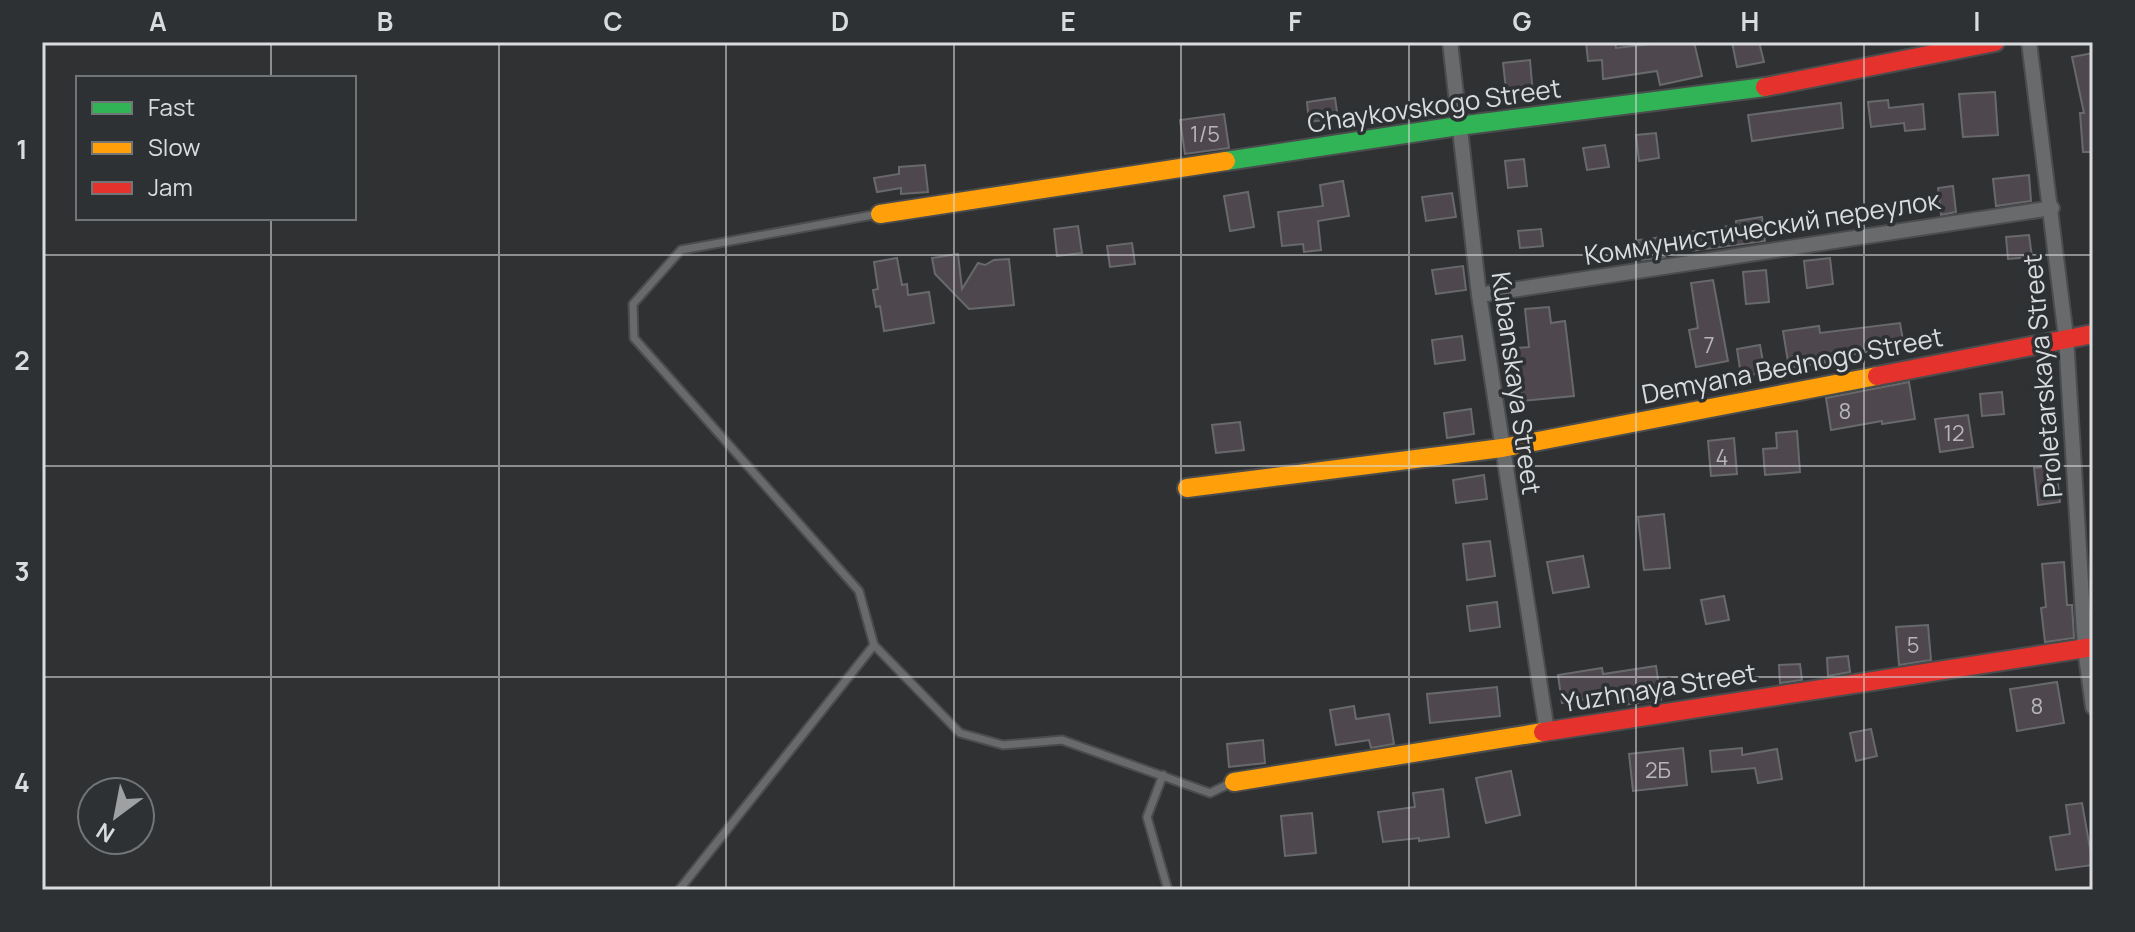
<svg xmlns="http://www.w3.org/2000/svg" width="2135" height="932" viewBox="0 0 2135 932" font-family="Manrope,sans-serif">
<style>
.building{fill:#4f474e;stroke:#68696a;stroke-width:2}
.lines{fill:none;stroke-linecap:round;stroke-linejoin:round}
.lane-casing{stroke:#4b4c4d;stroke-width:11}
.street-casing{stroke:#4b4c4d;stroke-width:18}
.fast-casing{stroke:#4b4c4d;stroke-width:22}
.slow-casing{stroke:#4b4c4d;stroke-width:22}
.jam-casing{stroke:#4b4c4d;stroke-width:22}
.lane{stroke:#696a6c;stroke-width:7}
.street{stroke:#696a6c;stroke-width:14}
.fast{stroke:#30b455;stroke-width:18}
.slow{stroke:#ff9f0a;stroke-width:18}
.jam{stroke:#e5322d;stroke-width:18}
.grid{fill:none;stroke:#d9dbdd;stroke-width:2;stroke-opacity:0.55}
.labels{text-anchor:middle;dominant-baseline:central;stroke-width:7;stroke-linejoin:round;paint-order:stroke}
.number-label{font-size:22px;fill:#b6b6b9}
.street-label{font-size:26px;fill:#d9dbdd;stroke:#2e3134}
.neatline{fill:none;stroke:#d9dbdd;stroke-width:3}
.grid-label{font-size:26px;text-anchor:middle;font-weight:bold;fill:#d9dbdd}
</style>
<rect width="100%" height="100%" fill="#2f3133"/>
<g class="building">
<polygon points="1586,42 1615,42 1616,48 1651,44 1651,42 1694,42 1702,76 1660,85 1657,71 1603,79 1602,60 1588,61"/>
<polygon points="1732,42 1759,42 1764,62 1737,67"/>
<polygon points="2093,53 2093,152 2083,152 2080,113 2084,113 2072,57"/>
<polygon points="1530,60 1533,95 1507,98 1503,63"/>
<polygon points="1995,92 1998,135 1963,137 1959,94"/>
<polygon points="1335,98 1338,118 1309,122 1307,102"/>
<polygon points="1888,100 1889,108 1923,104 1925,129 1905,131 1904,123 1871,127 1868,102"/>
<polygon points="1841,103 1843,128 1752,141 1748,115"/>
<polygon points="1224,114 1229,148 1185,154 1180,120"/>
<polygon points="1656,133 1659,158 1639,161 1636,135"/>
<polygon points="1605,145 1609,167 1587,170 1583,148"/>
<polygon points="1524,159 1527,186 1508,188 1505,161"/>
<polygon points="925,165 928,192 901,194 901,188 877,192 874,178 899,174 899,167"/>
<polygon points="2029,175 2031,201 1996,206 1993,179"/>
<polygon points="1343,181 1349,216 1318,221 1321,250 1304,252 1303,244 1282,246 1278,212 1323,206 1320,185"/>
<polygon points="1953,186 1956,212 1941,215 1938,188"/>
<polygon points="1248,192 1254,227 1230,231 1224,196"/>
<polygon points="1452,193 1456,217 1426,221 1422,197"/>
<polygon points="1762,217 1765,241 1692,251 1689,232 1736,225 1736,221"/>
<polygon points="1078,226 1082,253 1057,256 1054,229"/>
<polygon points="1541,229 1543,246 1520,248 1518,231"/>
<polygon points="2029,235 2032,257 2008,259 2006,237"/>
<polygon points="1662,237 1665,257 1642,260 1638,240"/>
<polygon points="1132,243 1135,264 1110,267 1107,246"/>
<polygon points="958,254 962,289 978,263 985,265 994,260 1009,259 1014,305 969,309 935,274 932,258"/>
<polygon points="897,258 902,285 907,284 908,295 929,292 934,323 884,331 880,306 876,307 873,290 878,289 874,262"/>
<polygon points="1830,258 1833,284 1807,288 1804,261"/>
<polygon points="1463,266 1466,290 1436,294 1432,270"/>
<polygon points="1766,270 1769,302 1746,304 1743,272"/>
<polygon points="1713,280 1728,361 1696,367 1689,330 1698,328 1691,283"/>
<polygon points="1549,307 1551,323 1565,321 1574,396 1522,401 1517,348 1529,347 1525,309"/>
<polygon points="1900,323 1904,346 1824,359 1825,363 1789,368 1783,331 1819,326 1820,333"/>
<polygon points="1462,336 1465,360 1435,364 1432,340"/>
<polygon points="1760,345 1765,373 1741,376 1737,349"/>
<polygon points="1909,382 1915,419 1882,424 1882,421 1831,430 1826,398"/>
<polygon points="2002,392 2004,414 1982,416 1980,394"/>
<polygon points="1471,409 1474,434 1447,438 1444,413"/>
<polygon points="1968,415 1973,447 1940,452 1935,419"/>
<polygon points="1240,422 1244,450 1216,453 1212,425"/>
<polygon points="1797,431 1800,472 1765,475 1763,449 1777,448 1776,433"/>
<polygon points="1734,438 1737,474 1711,476 1708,441"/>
<polygon points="2056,466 2060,502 2038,505 2034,468"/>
<polygon points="1484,475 1487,499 1456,503 1453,480"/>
<polygon points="1664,514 1670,568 1644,570 1638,517"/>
<polygon points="1490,541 1495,576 1467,580 1463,544"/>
<polygon points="1583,556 1589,587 1553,593 1547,562"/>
<polygon points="2064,562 2067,605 2072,605 2074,638 2045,642 2041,608 2046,607 2042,564"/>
<polygon points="1724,596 1729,620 1706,624 1701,600"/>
<polygon points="1497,602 1500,627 1470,631 1467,606"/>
<polygon points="1928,625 1931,660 1899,665 1896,627"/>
<polygon points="1848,656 1850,672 1828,676 1827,658"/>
<polygon points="1800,664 1802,680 1780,683 1779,665"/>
<polygon points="1656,666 1661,700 1616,706 1614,695 1562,703 1558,675 1602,668 1603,674"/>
<polygon points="2057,682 2064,723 2017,731 2010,689"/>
<polygon points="1497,687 1500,716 1430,723 1427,694"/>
<polygon points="1354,706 1356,719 1389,714 1394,744 1371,748 1369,740 1336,745 1330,710"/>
<polygon points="1871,729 1877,756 1856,761 1850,733"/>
<polygon points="1263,740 1265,763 1229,767 1227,744"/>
<polygon points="1683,748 1687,785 1633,791 1629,754"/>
<polygon points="1742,748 1742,755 1777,749 1782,779 1758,783 1755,768 1712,772 1710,751"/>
<polygon points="1511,771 1520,815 1486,823 1476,778"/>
<polygon points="1443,789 1449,837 1419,841 1419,838 1383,842 1378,812 1415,807 1413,793"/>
<polygon points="2082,803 2093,865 2056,870 2050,837 2070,834 2066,805"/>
<polygon points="1312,813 1316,853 1285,856 1281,816"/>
</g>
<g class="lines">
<g class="lane-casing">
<g id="lane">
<polyline points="874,645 960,733 1003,745 1062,740 1210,793 1233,782"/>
<polyline points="1163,775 1147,817 1168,890"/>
<polyline points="679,890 874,645 859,591 634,338 633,304 681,250 878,214"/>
</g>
</g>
<g class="street-casing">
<g id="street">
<polyline points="1450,42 1479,295 1547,731"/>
<polyline points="2029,42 2066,337 2085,648 2093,707"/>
<polyline points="1479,295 2052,208"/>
</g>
</g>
<g class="fast-casing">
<polyline id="fast" points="1226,161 1458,126 1765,87"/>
</g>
<g class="slow-casing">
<g id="slow">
<polyline points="880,214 1226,161"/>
<polyline points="1187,488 1502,448 1877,376"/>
<polyline points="1234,782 1543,732"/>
</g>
</g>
<g class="jam-casing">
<g id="jam">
<polyline points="1765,87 1995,42"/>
<polyline points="1877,376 2093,334"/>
<polyline points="1543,732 2093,647"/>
</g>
</g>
<use href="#lane" class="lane"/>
<use href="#street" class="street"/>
<use href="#fast" class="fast"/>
<use href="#slow" class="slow"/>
<use href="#jam" class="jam"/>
</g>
<path class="grid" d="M271,42V78M499,42V890M726,42V890M954,42V890M1181,42V890M1409,42V890M1636,42V890M1864,42V890M271,218V890M42,255H2093M42,466H2093M42,677H2093"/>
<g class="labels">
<g class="number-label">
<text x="1205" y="134">1/5</text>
<text x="1709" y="345">7</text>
<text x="1845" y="411">8</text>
<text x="1954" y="433">12</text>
<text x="1722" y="457">4</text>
<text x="1913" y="645">5</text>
<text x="2037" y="706">8</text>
<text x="1658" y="770">2Б</text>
</g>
<g class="street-label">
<text transform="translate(1434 105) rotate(-8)">Chaykovskogo Street</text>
<text transform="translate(1762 227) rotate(-9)">Коммунистический переулок</text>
<text transform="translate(1792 365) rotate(-11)">Demyana Bednogo Street</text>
<text transform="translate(2042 376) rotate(-95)">Proletarskaya Street</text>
<text transform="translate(1517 383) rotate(82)">Kubanskaya Street</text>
<text transform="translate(1659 687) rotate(-9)">Yuzhnaya Street</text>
</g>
</g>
<rect width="2135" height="932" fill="none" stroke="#2e3134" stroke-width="88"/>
<rect x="76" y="76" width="280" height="144" fill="#2e3134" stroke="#727578" stroke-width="2"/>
<rect x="92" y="102" width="40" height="12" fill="#30b455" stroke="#727578" stroke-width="2"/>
<text x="148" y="116" font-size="24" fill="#d9dbdd">Fast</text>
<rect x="92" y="142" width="40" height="12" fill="#ff9f0a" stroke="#727578" stroke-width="2"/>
<text x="148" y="156" font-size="24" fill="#d9dbdd">Slow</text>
<rect x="92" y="182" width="40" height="12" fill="#e5322d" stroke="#727578" stroke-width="2"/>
<text x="148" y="196" font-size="24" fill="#d9dbdd">Jam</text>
<g transform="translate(116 816) rotate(212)"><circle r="38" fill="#2e3134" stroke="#727578" stroke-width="2"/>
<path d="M0-6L14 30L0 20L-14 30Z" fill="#9ea0a2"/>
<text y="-12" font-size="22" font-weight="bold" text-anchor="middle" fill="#d9dbdd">N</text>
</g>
<rect x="44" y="44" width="2047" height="844" class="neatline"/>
<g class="grid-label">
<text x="158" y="31">A</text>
<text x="385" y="31">B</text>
<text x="613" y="31">C</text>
<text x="840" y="31">D</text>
<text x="1068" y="31">E</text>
<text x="1295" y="31">F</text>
<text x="1522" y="31">G</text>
<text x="1750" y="31">H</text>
<text x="1977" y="31">I</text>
<text x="22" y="159">1</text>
<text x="22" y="370">2</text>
<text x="22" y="581">3</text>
<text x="22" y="792">4</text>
</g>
</svg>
